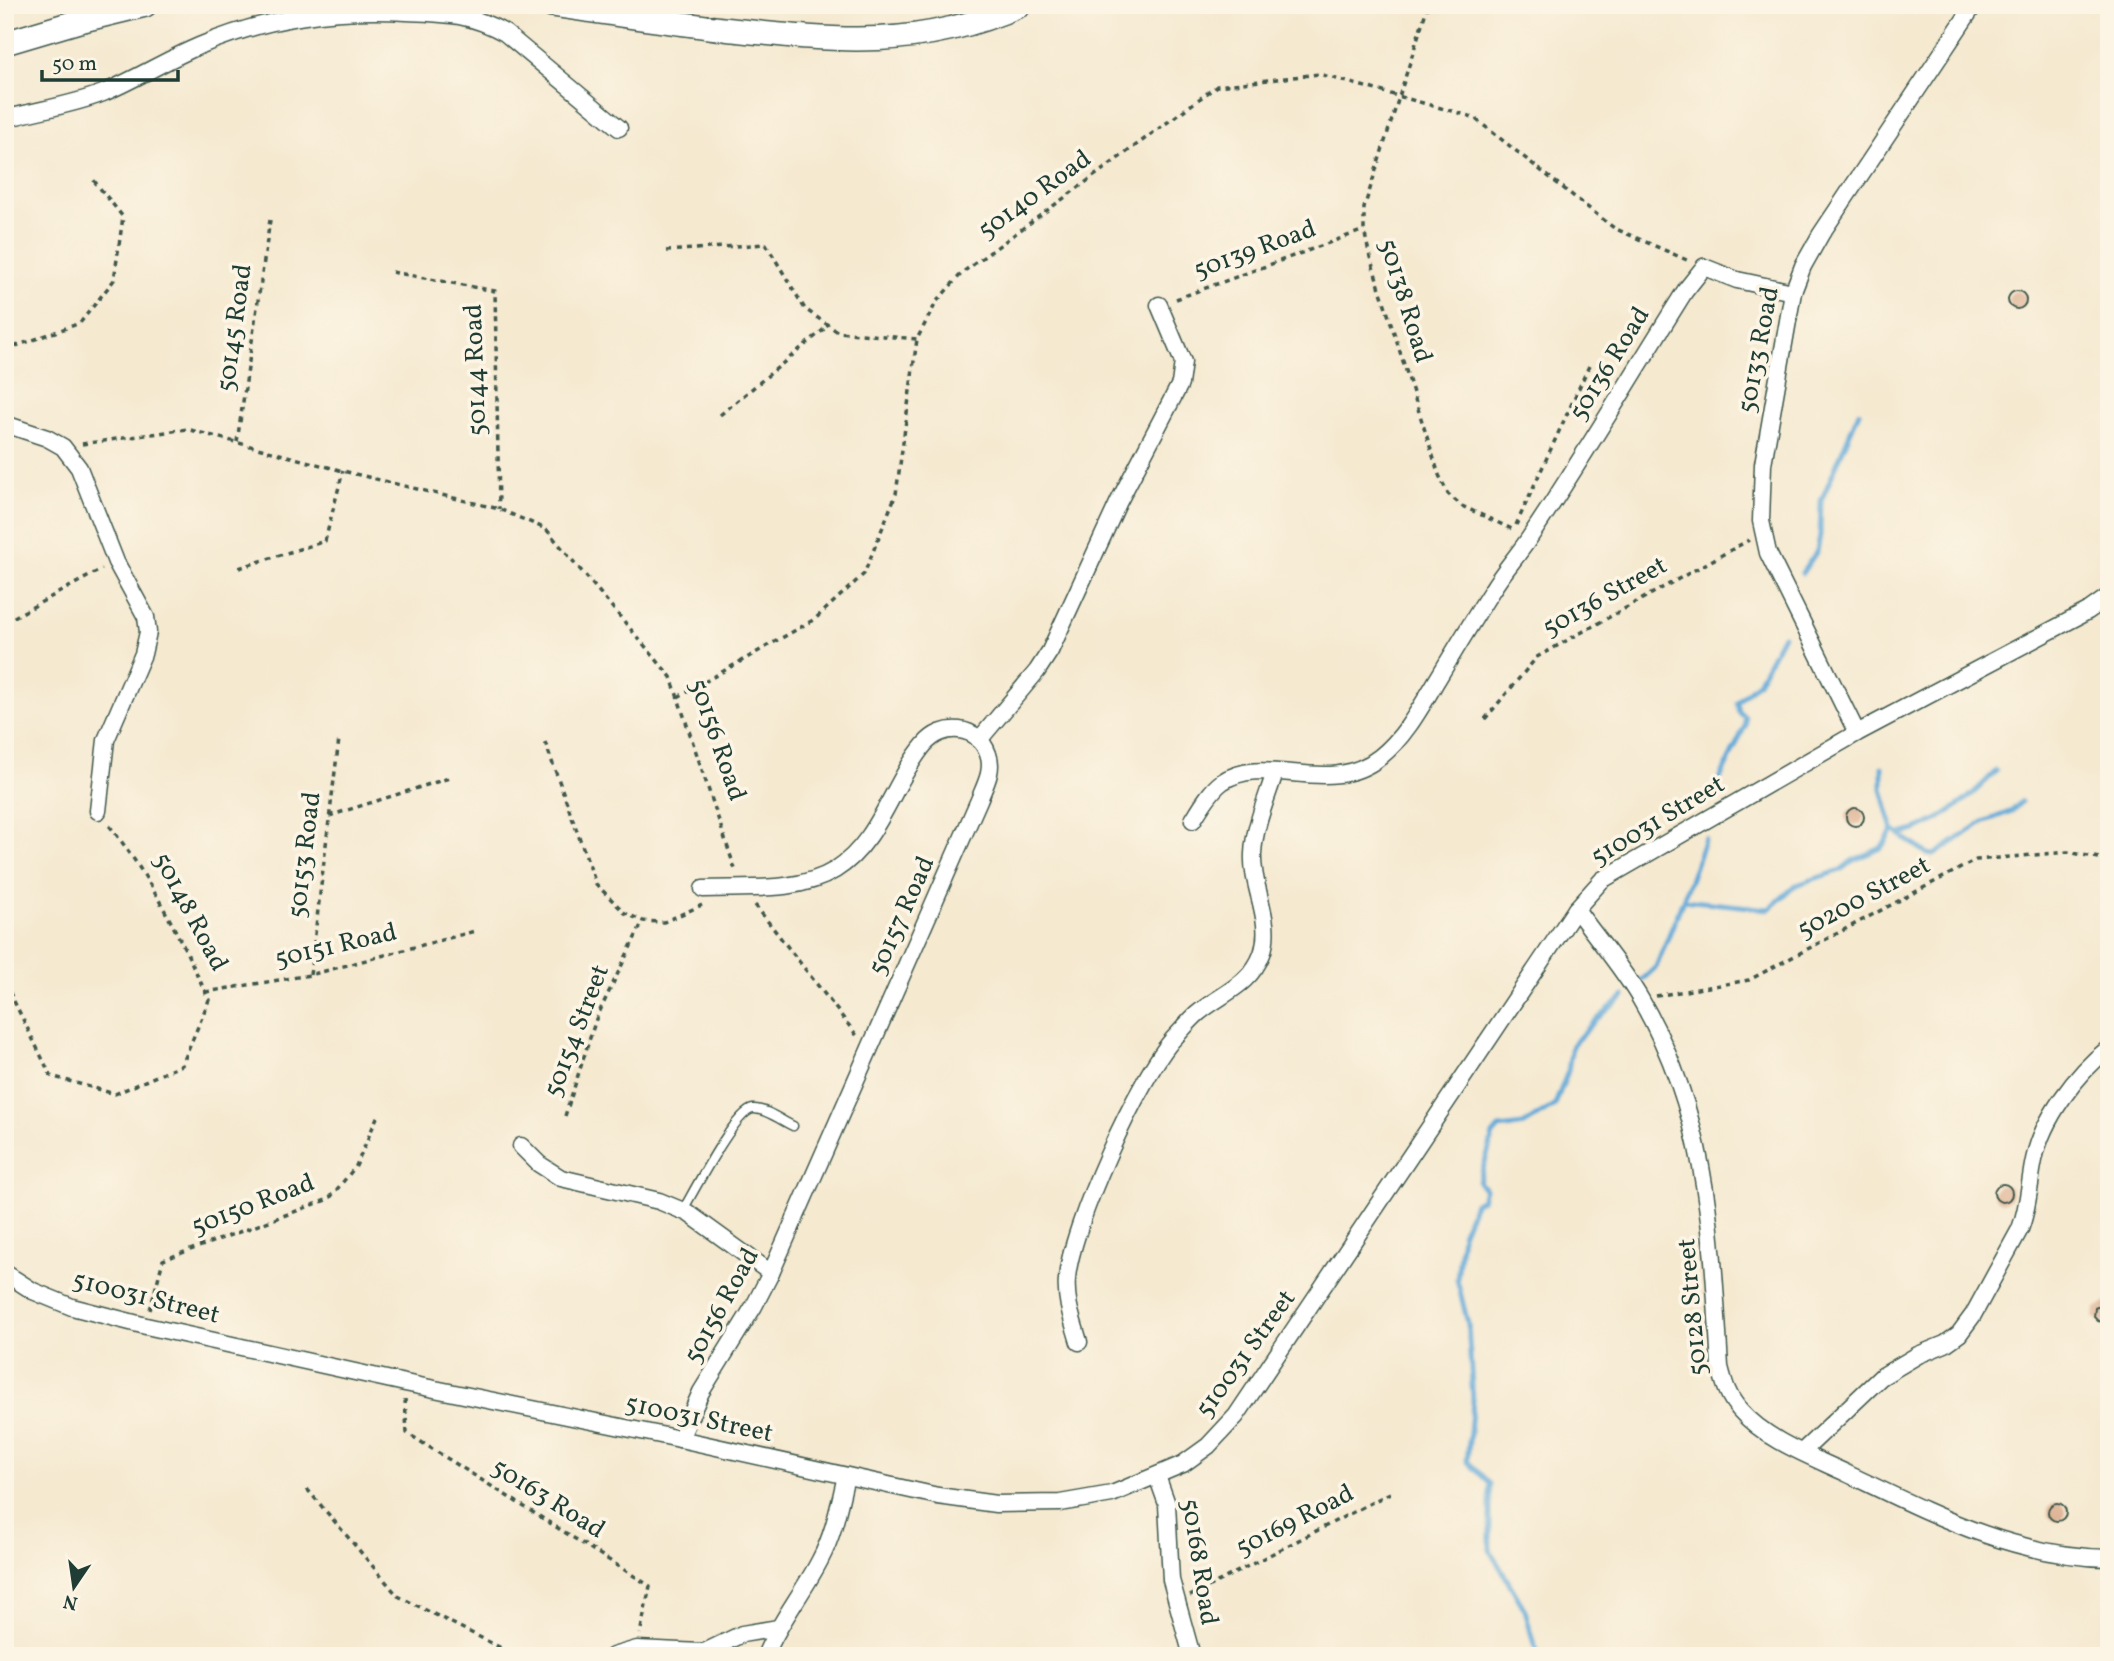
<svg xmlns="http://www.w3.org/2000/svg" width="2114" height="1661" viewBox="0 0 2114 1661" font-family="Vollkorn,serif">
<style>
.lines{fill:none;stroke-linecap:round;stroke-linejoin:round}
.stream{stroke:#61a9d8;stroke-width:5}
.building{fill:#dcad8e}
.lane-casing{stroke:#3f574b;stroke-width:11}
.street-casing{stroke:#3f574b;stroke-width:19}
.secondary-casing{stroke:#3f574b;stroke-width:26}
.path{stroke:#3f574b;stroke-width:3.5;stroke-dasharray:5 5;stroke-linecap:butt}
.lane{stroke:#fff;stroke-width:8}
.street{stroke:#fff;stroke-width:16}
.secondary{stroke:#fff;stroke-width:23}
.labels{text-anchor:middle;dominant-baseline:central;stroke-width:7;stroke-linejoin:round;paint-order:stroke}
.street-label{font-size:26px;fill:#1f3d34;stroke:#fcf5e5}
</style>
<rect width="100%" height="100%" fill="#fcf5e5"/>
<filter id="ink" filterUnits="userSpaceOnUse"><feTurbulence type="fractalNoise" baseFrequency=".0143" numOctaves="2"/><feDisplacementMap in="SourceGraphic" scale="14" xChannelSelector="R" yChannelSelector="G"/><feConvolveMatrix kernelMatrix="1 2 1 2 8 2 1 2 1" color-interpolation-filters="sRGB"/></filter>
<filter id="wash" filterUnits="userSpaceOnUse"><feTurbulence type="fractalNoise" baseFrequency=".00686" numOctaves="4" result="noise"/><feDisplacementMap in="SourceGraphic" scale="28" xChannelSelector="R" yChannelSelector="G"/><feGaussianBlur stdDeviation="1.57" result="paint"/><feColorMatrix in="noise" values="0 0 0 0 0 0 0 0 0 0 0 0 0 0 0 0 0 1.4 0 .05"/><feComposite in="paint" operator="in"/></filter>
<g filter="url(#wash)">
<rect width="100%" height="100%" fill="#f5e9d0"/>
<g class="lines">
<g class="stream">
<polyline points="1802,573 1817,551 1820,535 1821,501 1859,412"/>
<polyline points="1719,781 1745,726 1745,717 1739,712 1737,702 1758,682 1783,635"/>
<polyline points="1893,830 1928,854 1934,855 1983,822 2012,811 2021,802"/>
<path d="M1901,834C1938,826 1970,798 1996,771"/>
<polyline points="1683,900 1769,909 1796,885 1841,870 1852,861 1881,848 1893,830 1882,789 1882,767"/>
<polyline points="1642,980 1656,967 1683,900 1705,838"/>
<polyline points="1541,1656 1534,1645 1525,1610 1490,1550 1490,1484 1467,1461 1473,1401 1468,1324 1457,1279 1462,1234 1475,1203 1482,1199 1485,1189 1479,1182 1493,1135 1499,1128 1523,1125 1555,1105 1568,1071 1572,1045 1598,1018 1624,996"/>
</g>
</g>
<g id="blocks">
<g class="building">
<circle cx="2017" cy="300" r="9"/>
<circle cx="1855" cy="817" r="9"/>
<circle cx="2003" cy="1193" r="9"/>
<polygon points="2109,1301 2109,1323 2098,1321 2094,1317 2095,1308"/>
<circle cx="2057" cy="1512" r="9"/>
</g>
</g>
</g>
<g filter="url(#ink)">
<use href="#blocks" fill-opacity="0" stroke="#3f574b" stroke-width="2"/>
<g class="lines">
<g class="lane-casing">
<path id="lane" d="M683,1210C693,1193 735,1111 753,1109C765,1108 782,1121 793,1126"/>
</g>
<g class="street-casing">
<g id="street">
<path d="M5,119C37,110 73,105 103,93C136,79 166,60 199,46C268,17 333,8 407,12C446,14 470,13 505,33L619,128"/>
<polyline points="5,424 47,438 63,447 79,468 116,562 146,617 148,632 143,654 106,740 98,811"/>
<polyline points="1857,733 1768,553 1761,521 1763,464 1793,292 1803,266 1821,234 1974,5"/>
<polyline points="979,740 1037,671 1050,651 1119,501 1180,384 1183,362 1159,305"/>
<path d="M1193,820C1201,807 1210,791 1222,782C1265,752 1329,798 1380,757C1405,737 1421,707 1437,680C1455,650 1473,620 1492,590C1504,570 1520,553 1532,534C1585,455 1634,372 1685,291L1704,267L1737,280L1793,292"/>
<path d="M1576,909C1597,939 1623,968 1641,1000C1709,1118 1712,1235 1720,1367C1724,1383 1728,1397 1740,1410C1766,1440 1810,1456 1846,1473C1930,1513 2013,1557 2109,1558"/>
<polyline points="521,1146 539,1164 561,1178 659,1201 688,1213 771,1273"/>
<polyline points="5,1273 33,1291 72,1307 146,1326 405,1383 680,1439 938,1496 996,1504 1060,1503 1112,1494 1183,1464 1208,1446 1236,1416 1576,909 1602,880 1857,733 2088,611 2109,596"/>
<path d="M1079,1342C1073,1321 1065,1301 1067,1279C1070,1229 1140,1074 1175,1037C1182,1030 1189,1021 1197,1014C1220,994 1250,986 1262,954C1274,920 1251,888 1253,854C1254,827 1267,798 1275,772"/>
<path d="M680,1439L701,1392L754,1306L771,1273L979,800C985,785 994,770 988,754C978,725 943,722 924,745C892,783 880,842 835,870C798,893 745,887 703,889"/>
<path d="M1803,1451L1881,1377L1918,1355L1945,1344L1959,1334L1973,1315L2020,1229C2029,1206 2029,1183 2034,1160C2042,1119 2077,1073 2109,1048"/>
<polyline points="1157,1476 1167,1504 1171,1580 1192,1656"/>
<polyline points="613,1656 637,1649 701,1652"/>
<polyline points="696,1656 742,1634 778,1628"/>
<path d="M765,1656C779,1622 803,1593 820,1560C834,1534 839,1505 846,1476"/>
</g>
</g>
<g class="secondary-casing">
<g id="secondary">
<path d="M552,5C612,14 672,23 732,30C837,41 920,50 1020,5"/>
<polyline points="5,43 79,21 145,5"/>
</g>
</g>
<g class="path">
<polyline points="1428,5 1364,208 1364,230 1370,257 1439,475 1448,494 1462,506 1514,530"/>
<polyline points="666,251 766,244 805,309 838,332 917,339"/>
<polyline points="392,272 495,291 499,509"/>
<polyline points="1176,299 1364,230"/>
<polyline points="5,350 80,323 114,280 123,217 91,177"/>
<polyline points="720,415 828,326"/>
<polyline points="237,442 270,220"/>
<polyline points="82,444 187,429 343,471 499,509 546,529 671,677 736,872"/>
<polyline points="1516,525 1589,366"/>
<polyline points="239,568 325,541 343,471"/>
<polyline points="5,622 102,569"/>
<polyline points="678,697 815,619 864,574 896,494 917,339 937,301 963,272 1217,86 1319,74 1473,117 1614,228 1689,261"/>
<polyline points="1485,719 1537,657 1749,540"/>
<polyline points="545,742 596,884 625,913 643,921 664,922 702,905"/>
<polyline points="329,816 452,777"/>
<polyline points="755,905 858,1037"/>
<polyline points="310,975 339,739"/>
<path d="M5,983L51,1076L115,1094L182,1065L209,1000C181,939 150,876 108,824"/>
<polyline points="205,992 310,975 475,931"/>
<polyline points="1656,996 1749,980 1976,860 2068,852 2109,860"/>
<polyline points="565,1116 596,1019 643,921"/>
<polyline points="150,1310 163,1260 329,1199 356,1166 378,1115"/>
<polyline points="405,1399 407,1433 650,1586 640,1634"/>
<polyline points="307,1489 398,1596 517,1656"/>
<polyline points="1190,1596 1394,1491"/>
<polyline points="25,1656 69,1656"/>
</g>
<use href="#lane" class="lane"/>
<use href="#street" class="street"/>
<use href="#secondary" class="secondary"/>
</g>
</g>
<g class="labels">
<g class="street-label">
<text transform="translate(1035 195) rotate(-36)">50140 Road</text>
<text transform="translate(1255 250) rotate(-20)">50139 Road</text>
<text transform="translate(1405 301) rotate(73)">50138 Road</text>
<text transform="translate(235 328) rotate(-82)">50145 Road</text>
<text transform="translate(1759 350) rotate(-79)">50133 Road</text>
<text transform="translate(1610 364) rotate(-58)">50136 Road</text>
<text transform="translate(476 370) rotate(-92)">50144 Road</text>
<text transform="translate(1605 597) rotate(-29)">50136 Street</text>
<text transform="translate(717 740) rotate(71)">50156 Road</text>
<text transform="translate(1658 821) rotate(-31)">510031 Street</text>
<text transform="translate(305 855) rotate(-83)">50153 Road</text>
<text transform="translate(1864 898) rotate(-28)">50200 Street</text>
<text transform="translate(190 912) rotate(62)">50148 Road</text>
<text transform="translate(902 916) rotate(-66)">50157 Road</text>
<text transform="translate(336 946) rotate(-13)">50151 Road</text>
<text transform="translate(577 1031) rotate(-69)">50154 Street</text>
<text transform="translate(253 1205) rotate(-21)">50150 Road</text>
<text transform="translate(146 1298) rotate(14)">510031 Street</text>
<text transform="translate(722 1306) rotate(-61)">50156 Road</text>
<text transform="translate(1693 1307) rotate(-95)">50128 Street</text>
<text transform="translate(1246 1354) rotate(-54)">510031 Street</text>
<text transform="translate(699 1419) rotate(12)">510031 Street</text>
<text transform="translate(548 1499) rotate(32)">50163 Road</text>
<text transform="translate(1295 1521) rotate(-27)">50169 Road</text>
<text transform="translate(1199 1562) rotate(81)">50168 Road</text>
</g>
</g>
<rect width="2114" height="1661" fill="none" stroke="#fcf5e5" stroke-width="28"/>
<g transform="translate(74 1587) rotate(193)" stroke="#fcf5e5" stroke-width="5" paint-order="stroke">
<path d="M0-5L12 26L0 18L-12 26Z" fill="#1f3d34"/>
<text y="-10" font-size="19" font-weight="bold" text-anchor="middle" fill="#1f3d34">N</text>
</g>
<path d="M42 70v10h136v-10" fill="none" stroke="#1f3d34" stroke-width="3.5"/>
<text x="52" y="70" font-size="21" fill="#1f3d34" stroke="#fcf5e5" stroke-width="5" paint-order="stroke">50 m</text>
</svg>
